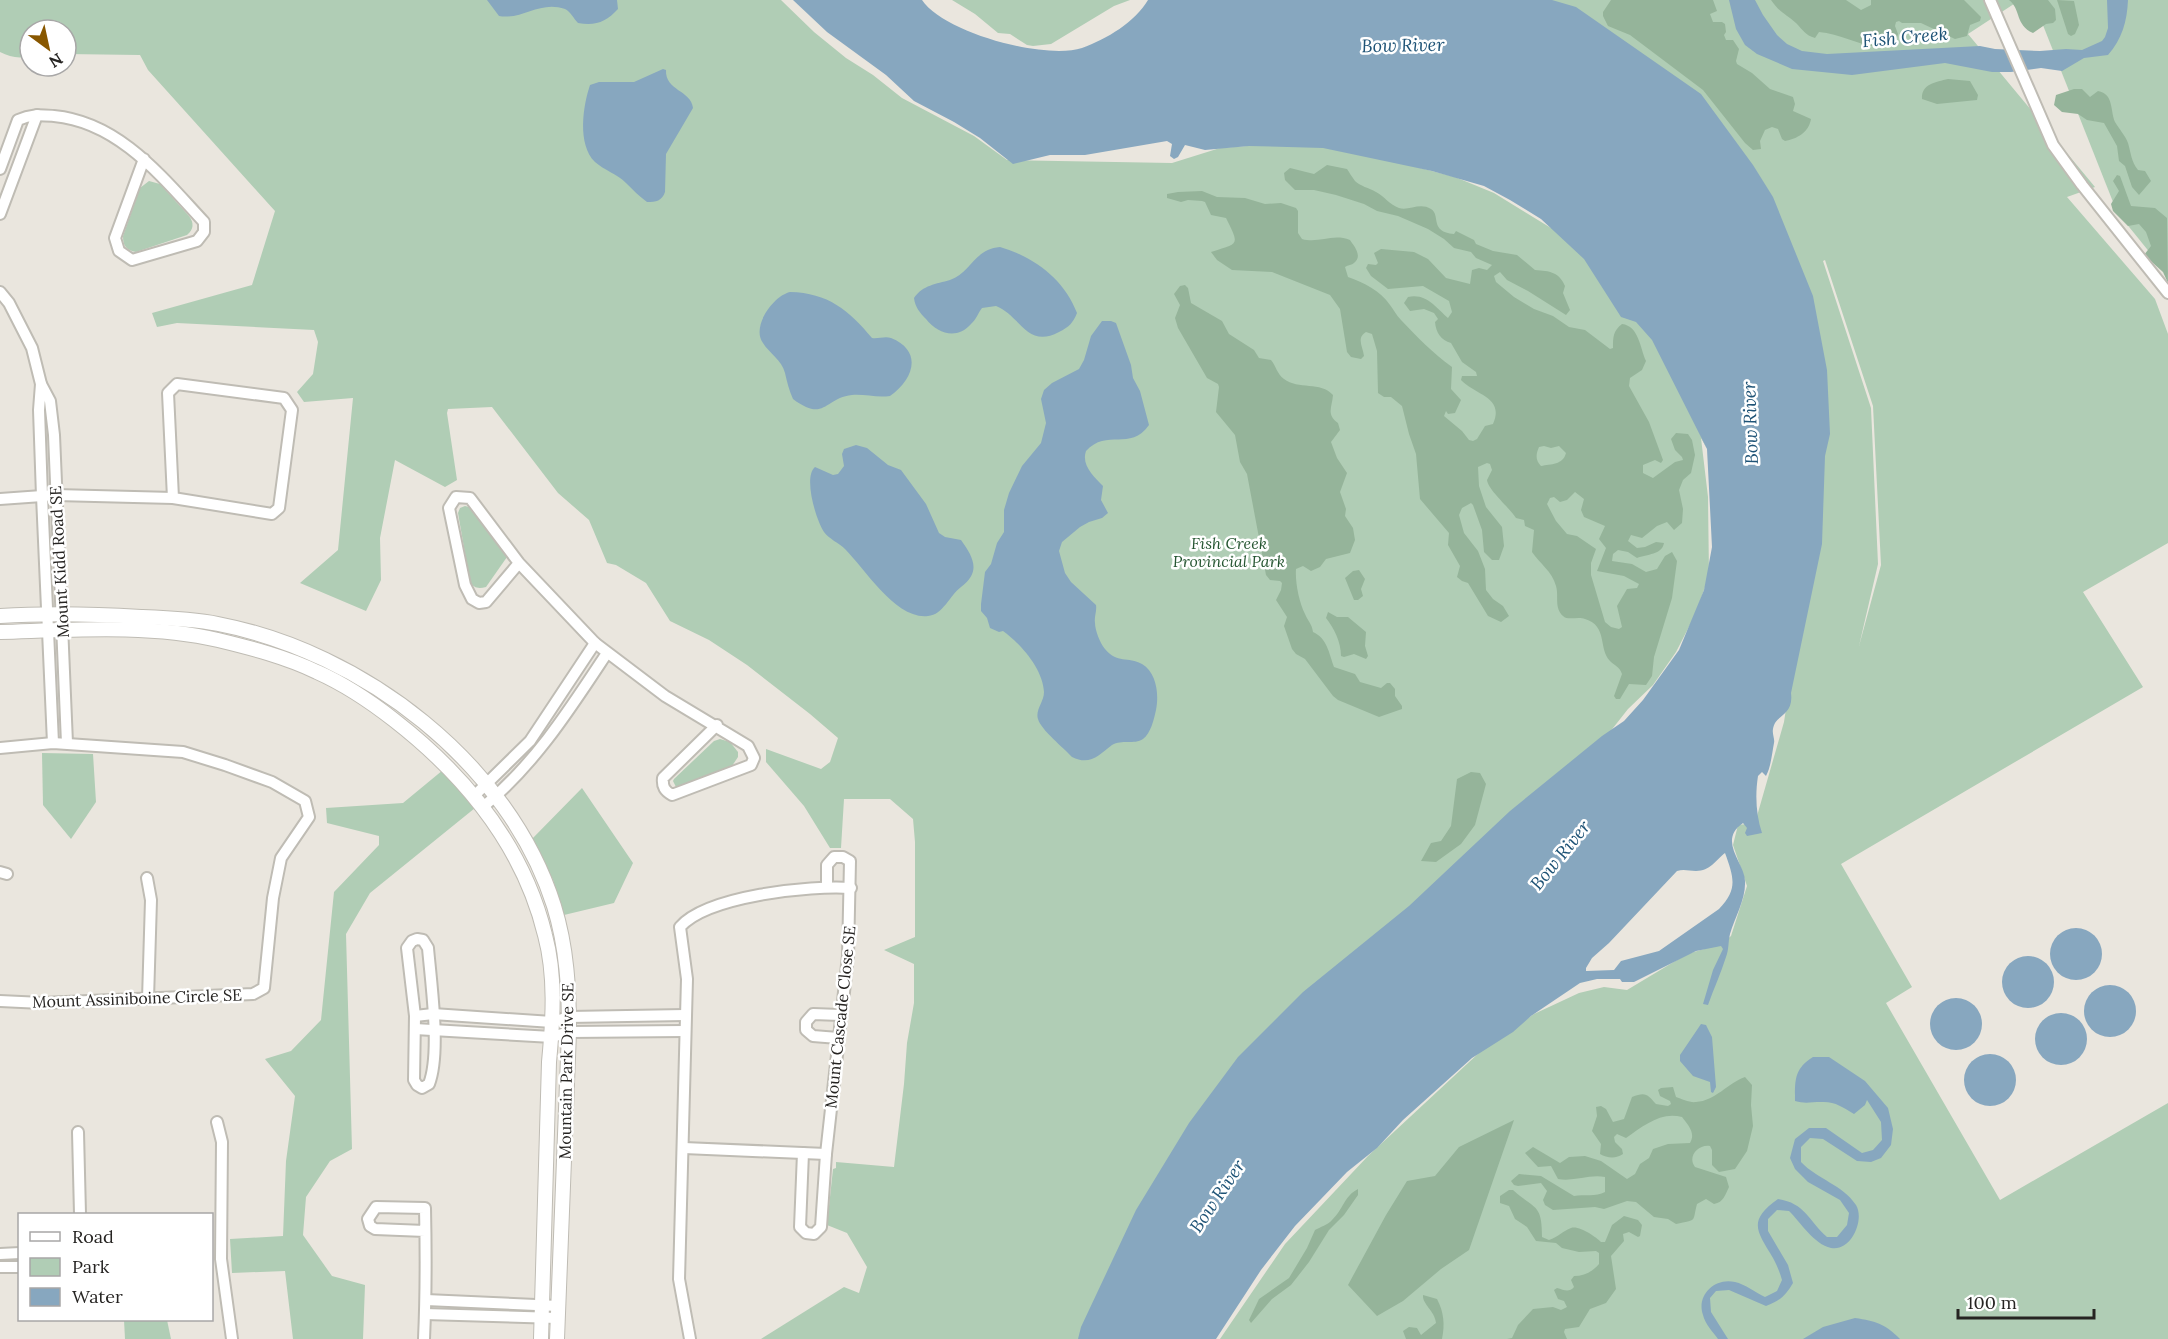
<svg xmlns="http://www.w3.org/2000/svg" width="2168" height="1339" viewBox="0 0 2168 1339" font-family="Lora,serif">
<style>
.green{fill:#b0cdb5;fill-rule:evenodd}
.forest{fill:#95b49a;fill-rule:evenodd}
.water{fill:#87a7bf;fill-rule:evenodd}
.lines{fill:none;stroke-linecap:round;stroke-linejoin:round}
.minor-casing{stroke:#bfbcb4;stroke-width:14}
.tertiary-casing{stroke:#bfbcb4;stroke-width:16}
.minor{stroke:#fff;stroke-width:10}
.tertiary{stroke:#fff;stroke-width:14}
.labels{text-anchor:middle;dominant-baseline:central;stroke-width:5;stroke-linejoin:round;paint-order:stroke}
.park-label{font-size:16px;font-style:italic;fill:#265632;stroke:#fff}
.street-label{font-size:16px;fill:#262422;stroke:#fff}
.water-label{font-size:18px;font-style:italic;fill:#1e5376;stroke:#fff}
</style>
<rect width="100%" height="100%" fill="#eae6de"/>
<g class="green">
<path d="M0,0H781L814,32L846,58L873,75L902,98L974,136L1007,160L1172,163L1220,148L1261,145L1325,147L1405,164L1455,177L1494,193L1551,228L1578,168L1707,449L1701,438L1708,497L1709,576L1695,615L1676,652L1653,685L1628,709L1602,742L1084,1339H761L844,1287L859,1293L867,1267L847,1233L827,1225L833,1169L836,1168V1162L894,1167L904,1084L907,1043L914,1003V964L884,950L915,937V842L913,819L890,799H844L841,848H830L804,806L766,762V749L821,769L830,762L838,738L810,714L747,665L709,640L670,621L646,583L616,565L607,563L589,520L558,493L492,407L448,409L447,413L457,480L445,487L395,460L380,538L381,580L366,611L300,583L338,550L353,398L304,402L297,392L313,374L318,342L314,330L177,323L157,327L152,313L252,285L275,211L148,70L140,55L66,54V30H30V56C19,59 10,57 0,52Z"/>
<polygon points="952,0 1130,0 1114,6 1051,44 1033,46 1027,45 1010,34 998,33 975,14"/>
<path d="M1259,0H2020L1968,34L2095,187L2067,197L2155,299L2168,334V543L2083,592L2143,687L1841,864L1912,987L1886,1003L2000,1200L2168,1103V1339H1220L1285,1244L1368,1156L1481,1051L1534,1014L1579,993L1604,987L1627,990L1687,954L1721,944L1731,936L1747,886L1733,845L1738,825L1755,823L1784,722L1796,644L1815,421ZM1825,260L1873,406L1881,565L1859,646L1878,564L1871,408L1823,261Z"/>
<polygon points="2033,0 2168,0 2168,275 2117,212"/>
<path d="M149,181L160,184L189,216C194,223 194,229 187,235L136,252C126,250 123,246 123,236L140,188Z"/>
<path d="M465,506L469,507L507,557L486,587C478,589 474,588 470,582L458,513L460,508Z"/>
<polygon points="720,739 730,742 738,752 738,757 732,766 676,787 673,781 674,779 714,741"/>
<polygon points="42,753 93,754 96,802 71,839 43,805"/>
<polygon points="443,770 475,808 370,893 346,934 352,1149 330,1161 306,1197 303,1235 332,1276 365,1285 363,1339 293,1339 285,1271 232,1273 230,1239 283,1236 286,1161 295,1096 265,1059 291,1051 321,1020 334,892 379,845 379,836 327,823 326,808 403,803"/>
<polygon points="582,788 633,863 614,903 564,915 553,880 532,839"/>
<polygon points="124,1320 167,1320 171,1339 125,1339"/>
</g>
<g class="forest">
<path d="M1611,0H1713L1717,11L1710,14L1713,22H1722L1725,24L1726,32L1724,35L1726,40H1733L1739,49L1736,61L1737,64L1752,73L1770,89L1793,97L1795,104L1793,111L1811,119C1809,132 1797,139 1785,141L1782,139L1778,129L1772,127L1765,130L1760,141L1761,149L1753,150L1745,143L1703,90L1630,35L1608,26L1603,16V12Z"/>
<path d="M1771,0H1846L1861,10L1871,5V0H1964L1981,17L1980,21L1970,25L1967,36L1955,39L1921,23H1902L1899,21L1896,22L1895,26L1898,34L1897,38C1892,41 1886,47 1880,47C1859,46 1839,33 1819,32L1815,38C1805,35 1803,30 1796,23C1786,14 1780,13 1771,0Z"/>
<path d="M2009,0H2048L2055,9L2056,20L2053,23L2046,24L2033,33C2015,25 2021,9 2009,0Z"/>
<polygon points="2057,0 2074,1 2079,25 2075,34 2071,36 2068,34"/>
<path d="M1948,79L1970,81L1978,95L1977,100L1937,104L1922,99C1921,84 1936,82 1948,79Z"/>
<path d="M2074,89H2082L2090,97L2098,91C2114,94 2110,110 2115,122C2119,129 2125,135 2128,143C2131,153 2131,161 2138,170L2145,171L2151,181L2139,195L2132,187L2125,166L2119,161L2117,146L2104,123L2087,120L2078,114L2062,112L2054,105L2056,95Z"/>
<path d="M1327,165L1347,169C1349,172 1352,177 1355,181C1360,186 1369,188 1376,192C1384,196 1390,205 1399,208C1409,211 1420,202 1431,209C1441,215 1429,232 1454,234L1456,231L1474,240L1476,244L1493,251L1517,255L1535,270C1550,271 1559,272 1565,286L1563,293L1570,310L1566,315L1528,291L1507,280L1500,272L1494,276L1496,282L1514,297L1534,309L1553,316L1569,327L1585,330L1610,349L1613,348C1613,337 1613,331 1622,324C1639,326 1640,348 1646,361L1642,370L1630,378L1629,386L1649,422L1663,460L1661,463L1655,460L1643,465V473L1653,478L1675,462L1683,460L1682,457L1675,450L1671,439L1676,433L1688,434L1692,440L1695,455L1691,473L1683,480L1679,490L1683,509L1682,523L1674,530L1667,522L1657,526L1642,538L1631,535L1628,541L1637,548L1645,547L1656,542L1664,543C1662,555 1647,554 1637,558L1628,552L1618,550L1613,554L1612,561L1632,564L1646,572L1657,569L1665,556L1672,552L1677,561L1672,598L1654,657L1652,676L1646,685L1629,684L1620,699H1616L1614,696L1622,674C1619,666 1615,666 1610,661C1598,648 1608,626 1585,619C1578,616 1568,621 1563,616C1554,608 1559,596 1556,586C1552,571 1540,564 1532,552L1534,530L1525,526L1524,520L1516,518C1509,507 1488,490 1487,480L1492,470L1490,464L1487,463L1478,467L1479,486L1486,507L1502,527L1504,546L1499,560H1492L1484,552L1482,530L1473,505L1471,503L1462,508L1459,515L1464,533L1478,551L1485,569L1486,590L1493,599L1503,606L1509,616L1501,622L1488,616L1468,583L1462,581L1457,577L1460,566L1448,545L1449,533L1420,499L1416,454L1409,434L1402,406L1391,397H1384L1378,393L1377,351L1372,334L1366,332C1356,338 1363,347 1364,356L1361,359L1351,357L1347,352L1340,309L1330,295L1272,272L1232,270L1217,260L1211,252C1239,243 1240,246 1226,218L1211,215L1205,202L1202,201L1188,200L1181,202L1167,198V194L1178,192L1202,191L1217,197L1245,198L1265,204L1281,203L1296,208L1298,211V233L1302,239C1319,244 1332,233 1350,240C1354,246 1363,256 1354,263C1352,265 1348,265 1345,267L1348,277C1364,283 1380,290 1390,305C1394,310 1396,315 1401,320C1417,337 1433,353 1452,367L1451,389L1461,400L1455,413L1448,414L1446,411L1444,416L1462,431L1469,440L1473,441L1477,439L1485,426L1493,424C1505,397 1475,395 1461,380L1462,376H1477L1476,372L1462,362L1451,343C1441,340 1436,333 1435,322L1438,319L1434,313L1424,309L1410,311L1404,303L1408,297C1427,293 1436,308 1448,318L1452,312L1449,301L1423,286L1388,289L1371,276L1366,268L1368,264L1376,265L1378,263L1374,253L1381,249L1414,252L1428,259L1446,278L1470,284L1472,270L1479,268L1487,270L1492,265L1476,258L1471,252L1454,248L1444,239L1428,229L1398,216L1377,211L1364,204L1336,195L1314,190H1295L1285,180L1284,173L1290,168L1314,174ZM1544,446L1551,448L1559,446L1566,453C1563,465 1551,464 1541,466C1535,460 1536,454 1539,447ZM1575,492L1584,499L1581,510L1584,517L1605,526L1599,539L1606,548L1597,571L1624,576L1639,584L1637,588L1627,589L1617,606L1622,627L1619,629L1611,627L1605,622L1591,575V563L1596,549L1577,536L1567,534L1556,521L1547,504L1550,498L1554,497L1560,502L1567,500Z"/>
<polygon points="2117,175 2120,176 2131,206 2155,208 2167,218 2168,283 2163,272 2144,255 2151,246 2146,232 2139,224 2128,226 2113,211 2111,204 2119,191 2113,181"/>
<path d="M1185,285L1188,288L1191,303L1222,321L1229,334L1254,350L1259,358L1271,360C1276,366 1277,374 1284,379C1298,390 1321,381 1333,395C1332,408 1326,414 1338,423L1340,430L1331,442L1337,458L1347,473L1340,492L1346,509L1345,516L1353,528L1355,540L1350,553L1326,559L1320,567L1311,571L1303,566L1296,569C1295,582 1299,602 1305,614C1308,621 1312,624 1313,632C1327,638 1329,653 1334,667L1355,674L1360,682L1381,688L1387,683H1390L1395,689V696L1402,706V709L1379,717L1338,700L1333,696L1305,659L1296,654L1292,649L1284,626L1287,617L1276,600L1281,590L1282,583L1280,581L1270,580L1266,575L1247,474L1240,462L1235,435L1216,412L1219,387L1218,384L1207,378L1178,328L1175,318L1180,305L1174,294L1180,286Z"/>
<polygon points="1359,570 1365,579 1361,589 1363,596 1358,600 1354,600 1345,578 1353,571"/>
<path d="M1328,612L1337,617H1348L1366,632L1365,646L1368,656L1366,659L1354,654L1344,657L1341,656C1341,642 1334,628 1326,618Z"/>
<polygon points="1471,772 1480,773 1486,784 1475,825 1461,844 1436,862 1421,861 1431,843 1441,841 1451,826 1457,779"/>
<path d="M1745,1077L1752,1085L1751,1105L1753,1126L1747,1151L1735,1169L1719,1172L1712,1165V1150L1710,1146C1698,1144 1687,1157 1695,1167L1726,1177L1729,1187C1725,1195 1724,1202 1714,1204L1706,1199L1697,1204C1692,1223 1698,1219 1676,1224L1668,1219L1654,1217L1636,1202L1627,1201L1604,1209L1595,1207L1553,1210L1545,1205L1543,1200L1547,1191L1541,1183L1518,1186L1514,1185L1511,1181L1519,1174L1541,1176L1574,1196C1584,1194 1596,1197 1605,1192V1177C1589,1174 1574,1182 1558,1179L1551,1166L1538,1167L1525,1153L1533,1147L1560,1163L1569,1157L1585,1156L1601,1161L1627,1179L1635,1174L1640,1164L1649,1158L1653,1149L1668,1144L1690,1143C1696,1133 1688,1125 1682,1117C1661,1111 1643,1126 1626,1138L1617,1134L1614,1137L1615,1142L1622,1149L1623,1154C1616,1159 1607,1158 1600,1154L1601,1144L1592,1131L1597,1116L1596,1107L1601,1106L1606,1109L1613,1122L1624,1119L1632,1097C1646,1091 1648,1095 1656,1104L1668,1106L1671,1104L1670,1101L1660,1096L1658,1090L1661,1088L1673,1087L1676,1097C1682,1099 1690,1103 1696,1102C1715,1101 1728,1083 1745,1077Z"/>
<polygon points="1514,1120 1469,1250 1441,1269 1403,1301 1377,1316 1348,1285 1386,1215 1407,1181 1435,1176 1459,1147"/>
<path d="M1358,1189V1195L1344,1215L1329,1230L1309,1262L1291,1285L1272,1299L1251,1323L1249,1320L1259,1299L1289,1278L1307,1248L1315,1230C1320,1227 1328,1225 1332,1220C1343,1210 1344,1196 1358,1189Z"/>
<path d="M1509,1190H1513C1535,1210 1542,1203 1542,1237L1549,1240C1558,1237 1563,1231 1571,1228C1579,1225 1596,1237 1601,1242H1605L1612,1225L1624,1216L1638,1220L1642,1225L1640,1236L1638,1237L1629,1232L1623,1234L1624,1241L1611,1256L1616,1289L1606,1303L1590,1309L1579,1327L1565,1329L1564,1332L1567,1339H1507L1512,1338L1518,1325L1533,1309L1553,1307L1561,1310L1567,1307L1564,1301L1558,1299L1554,1290L1557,1288C1564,1290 1569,1293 1574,1287L1571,1280L1574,1276C1584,1276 1592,1272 1599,1264V1253L1596,1251L1579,1252L1562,1248L1556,1243L1536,1241L1527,1227L1515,1219L1509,1206L1500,1203V1196Z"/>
<path d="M1423,1295L1437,1299C1444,1312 1445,1325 1442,1339H1406L1403,1331L1409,1327L1417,1328L1421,1335L1436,1323C1435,1311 1422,1304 1423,1295Z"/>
</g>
<g class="water">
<path d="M487,0H617L618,9C606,22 596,26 578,23C574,19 570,11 565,9C540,0 523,20 499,16Z"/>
<path d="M793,0H922C944,33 1045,60 1082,48C1107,39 1135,22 1148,0H1552L1576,7L1701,94L1753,165L1773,197L1813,296L1827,370L1830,434L1825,456L1822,544L1791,693C1794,716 1775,714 1773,729C1772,734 1775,739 1774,743C1772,753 1771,767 1766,776L1762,772L1758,776C1755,795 1756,815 1762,833L1747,836L1745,833L1747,828L1743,823C1717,841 1745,863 1745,881C1746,899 1735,917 1730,934C1728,942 1729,950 1726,957C1721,973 1714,988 1708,1005L1703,1004L1713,970L1723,949L1721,946L1696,951L1634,982H1622L1620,979H1597L1580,983L1531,1016L1513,1032L1472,1058L1403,1120L1377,1148L1347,1172L1295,1226L1261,1270L1216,1339H1078L1081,1327L1136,1210L1189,1123L1238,1057L1303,992L1409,906L1510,811L1602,736L1624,721L1643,700L1679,650L1704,590L1712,547L1707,449L1652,340L1636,322L1621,317L1584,259L1541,219L1510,200L1484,186L1432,171L1323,148L1249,146L1205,150L1185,145L1178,157L1174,159L1170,156L1172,144L1167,141L1085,155H1050L1013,164L980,138L954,122L914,101L886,75L827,32ZM1725,853C1734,878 1738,889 1719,909L1659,951L1621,961L1614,970L1586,971V968L1592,958L1609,943L1677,871C1684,869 1689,871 1696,871C1710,871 1716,860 1725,853Z"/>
<path d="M1729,0H1755L1763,15L1777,35L1787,44L1802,51L1827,54L1980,46L1995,49L2040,51L2066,49L2082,50L2102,41L2105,37L2108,28L2107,0H2128C2127,22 2122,39 2108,55L2084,58L2062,71L2041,68L2011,72H1992L1945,63L1852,75L1792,69L1757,54L1745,45L1736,29Z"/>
<path d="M663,69L666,70C665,91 691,90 693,108L666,154L665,192C662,201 656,202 647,202C639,196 633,190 626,183C617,174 604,170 595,162C577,144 583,106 590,85L599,82H634Z"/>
<path d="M1000,247C1034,257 1064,279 1077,313C1073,323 1069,327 1059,332C1027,349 1021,316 996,306L982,308C978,313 976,320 971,324C957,340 938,334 926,319C920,313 915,307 914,298C923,285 936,284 950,280C971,273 974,249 1000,247Z"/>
<path d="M790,292C828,293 849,310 872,338C878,339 885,336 891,338C923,351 914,379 890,396C877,398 865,394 852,395C824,398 825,423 793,399C789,390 787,382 785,373C782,360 769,353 763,343C751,327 773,296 790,292Z"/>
<path d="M1102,321H1111L1116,323L1131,365L1133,378L1140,391L1149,425C1130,452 1107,428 1086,451C1081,465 1094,477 1103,486L1101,500L1108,513L1102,518L1089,522L1080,527L1062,542L1059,551L1065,573L1071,582L1096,605C1097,611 1094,617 1095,623C1095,630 1100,643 1105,649C1117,664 1128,656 1142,664C1157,673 1159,695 1156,710C1154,719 1151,733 1143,739C1134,745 1122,739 1112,745C1099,755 1090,766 1072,757C1064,748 1041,730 1038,719C1035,710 1044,702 1044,692C1043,669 1021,644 1003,631L999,632L990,628L987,618L981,611V604L985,572L991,564L997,543L1004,532V510L1009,493L1022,466L1041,443L1046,423L1041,399L1044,390L1052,383L1079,369L1084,360L1091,336Z"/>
<path d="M856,445L867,448L888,465L901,470L926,504L939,533L945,537L961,540C974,558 981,572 961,587C950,595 943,615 928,616C896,620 865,569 845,549C839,543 829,539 824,532C816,520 803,477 815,467L833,475L838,474L844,466L842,454L844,449Z"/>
<circle cx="2076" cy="954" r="26"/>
<circle cx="2028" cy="982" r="26"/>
<circle cx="2110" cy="1011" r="26"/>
<circle cx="1956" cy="1024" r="26"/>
<circle cx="2061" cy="1039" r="26"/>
<polygon points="1701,1024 1706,1025 1712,1037 1716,1087 1713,1093 1711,1092 1710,1082 1693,1076 1680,1061 1680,1055"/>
<circle cx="1990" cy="1080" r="26"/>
<path d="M1813,1057H1829L1865,1081L1888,1108L1893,1129L1891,1145L1881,1158L1871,1162L1857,1161L1823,1139L1810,1138L1801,1147V1162C1817,1179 1843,1185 1856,1205C1865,1220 1851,1252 1831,1248C1814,1244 1801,1223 1789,1211L1777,1210L1768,1219V1231L1788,1265L1793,1283C1786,1295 1780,1301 1766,1306L1729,1290L1716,1291L1710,1298L1711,1312L1728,1339H1718C1713,1332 1705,1324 1703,1315C1696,1295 1715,1277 1735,1282C1745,1284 1756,1293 1765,1297L1777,1291L1782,1280C1780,1273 1777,1265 1773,1258C1757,1231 1747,1221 1778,1199C1805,1203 1809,1221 1827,1237H1837L1847,1225L1849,1213L1840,1200L1808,1182L1795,1169L1790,1158L1795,1139L1809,1128H1826L1862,1153L1873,1150L1882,1140L1881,1122L1867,1100L1865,1105L1854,1114C1843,1107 1834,1101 1821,1102C1811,1102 1805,1104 1795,1101C1795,1080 1794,1069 1813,1057Z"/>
<path d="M1855,1318C1876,1321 1885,1324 1900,1339H1803L1823,1327Z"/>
</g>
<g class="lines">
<g class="minor-casing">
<g id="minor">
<polyline points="1990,0 2053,145 2082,185 2168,293"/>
<path d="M0,169L18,120C31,114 40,115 54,116C119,122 162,177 204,222V232L197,241L132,260L119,251L115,238L144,159"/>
<polyline points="0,214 37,115"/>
<polyline points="0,292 9,303 32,348 41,384 50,401 54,435 67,743"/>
<polyline points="41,384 39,410 42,496 53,743"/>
<polyline points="0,499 56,495 173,498 272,514 279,508 292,410 284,398 177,384 168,393 173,498"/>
<path d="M519,563L486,602L479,603L472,599L465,585L449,508L456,497L470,498L519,563L595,643L665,696L748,746L754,758L751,765L672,795C665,791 662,787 663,778L717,725"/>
<polyline points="0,748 53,743 183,752 225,765 272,782 305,801 309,817 281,858 273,898 264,988 253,994 42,1003 0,1001"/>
<polyline points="474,796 530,741 595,643"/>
<path d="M483,807C536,763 570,709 607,653"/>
<polyline points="0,872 7,874"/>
<polyline points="147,878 151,900 148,999"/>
<path d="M417,939L423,940L428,948C431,983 441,1053 429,1084L422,1088L417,1085L414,1080L415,1016L407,948L412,941Z"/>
<polyline points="415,1016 433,1014 552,1022 569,1017 685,1015"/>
<polyline points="415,1029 552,1037 569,1032 685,1031"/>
<polyline points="838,1038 813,1036 806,1030 806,1022 813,1014 840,1015"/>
<polyline points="217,1122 222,1142 221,1259 232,1339"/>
<polyline points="78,1132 80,1214"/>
<polyline points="684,1148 826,1154"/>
<polyline points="803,1153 800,1227 806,1233 814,1234 821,1227 826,1154 848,956 850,861 843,857 834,857 827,865 827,886"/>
<polyline points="0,1254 20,1253"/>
<polyline points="0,1267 20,1267"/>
<polyline points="426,1300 558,1306"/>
<polyline points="425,1314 557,1318"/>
<path d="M424,1339C426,1295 426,1252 425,1208L376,1207L368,1219L370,1226L375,1229L425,1231"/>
<path d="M690,1339L679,1279L687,979L680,927C707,896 810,885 851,888"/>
</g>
</g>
<g class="tertiary-casing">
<g id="tertiary">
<path d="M0,616C47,613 93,614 141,617C166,618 193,619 218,624C363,652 509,763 554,906C567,948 569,989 569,1032L557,1339"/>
<path d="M0,632C70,630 149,624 218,640C251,648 286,657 317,672C344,684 371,702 394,720C466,776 523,845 545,935C556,976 553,1020 549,1062L541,1339"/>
</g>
</g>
<use href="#minor" class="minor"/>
<use href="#tertiary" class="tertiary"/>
</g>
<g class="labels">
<g class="park-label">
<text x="1229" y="543">Fish Creek<tspan x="1229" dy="18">Provincial Park</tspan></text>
</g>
<g class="street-label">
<text transform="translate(59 562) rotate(-93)">Mount Kidd Road SE</text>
<text transform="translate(137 998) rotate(-2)">Mount Assiniboine Circle SE</text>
<text transform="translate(840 1017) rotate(-84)">Mount Cascade Close SE</text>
<text transform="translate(566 1071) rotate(-89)">Mountain Park Drive SE</text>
</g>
<g class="water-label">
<text transform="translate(1905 37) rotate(-5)">Fish Creek</text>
<text transform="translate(1403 45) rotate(-1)">Bow River</text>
<text transform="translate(1750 423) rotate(-92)">Bow River</text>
<text transform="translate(1560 855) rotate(-51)">Bow River</text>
<text transform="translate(1217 1196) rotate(-56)">Bow River</text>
</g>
</g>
<rect x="18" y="1213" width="195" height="108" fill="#ffffff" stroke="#a8a7a7" stroke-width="1.5"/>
<rect x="30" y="1232" width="30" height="9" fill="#ffffff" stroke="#a8a7a7" stroke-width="1.5"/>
<text x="72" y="1243" font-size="18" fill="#262422">Road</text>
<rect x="30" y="1258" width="30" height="18" fill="#b0cdb5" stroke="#a8a7a7" stroke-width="1.5"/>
<text x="72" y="1273" font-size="18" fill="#262422">Park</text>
<rect x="30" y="1288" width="30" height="18" fill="#87a7bf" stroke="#a8a7a7" stroke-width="1.5"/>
<text x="72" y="1303" font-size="18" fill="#262422">Water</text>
<g transform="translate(48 48) rotate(147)"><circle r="28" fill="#ffffff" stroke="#a8a7a7" stroke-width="1.5"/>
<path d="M0-4.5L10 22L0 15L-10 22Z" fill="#885700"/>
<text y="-9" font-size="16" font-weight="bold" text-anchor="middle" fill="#262422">N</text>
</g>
<path d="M1958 1309v9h136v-9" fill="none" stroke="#262422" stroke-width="3"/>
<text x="1967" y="1309" font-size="18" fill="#262422" stroke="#ffffff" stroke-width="4.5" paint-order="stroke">100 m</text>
</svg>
